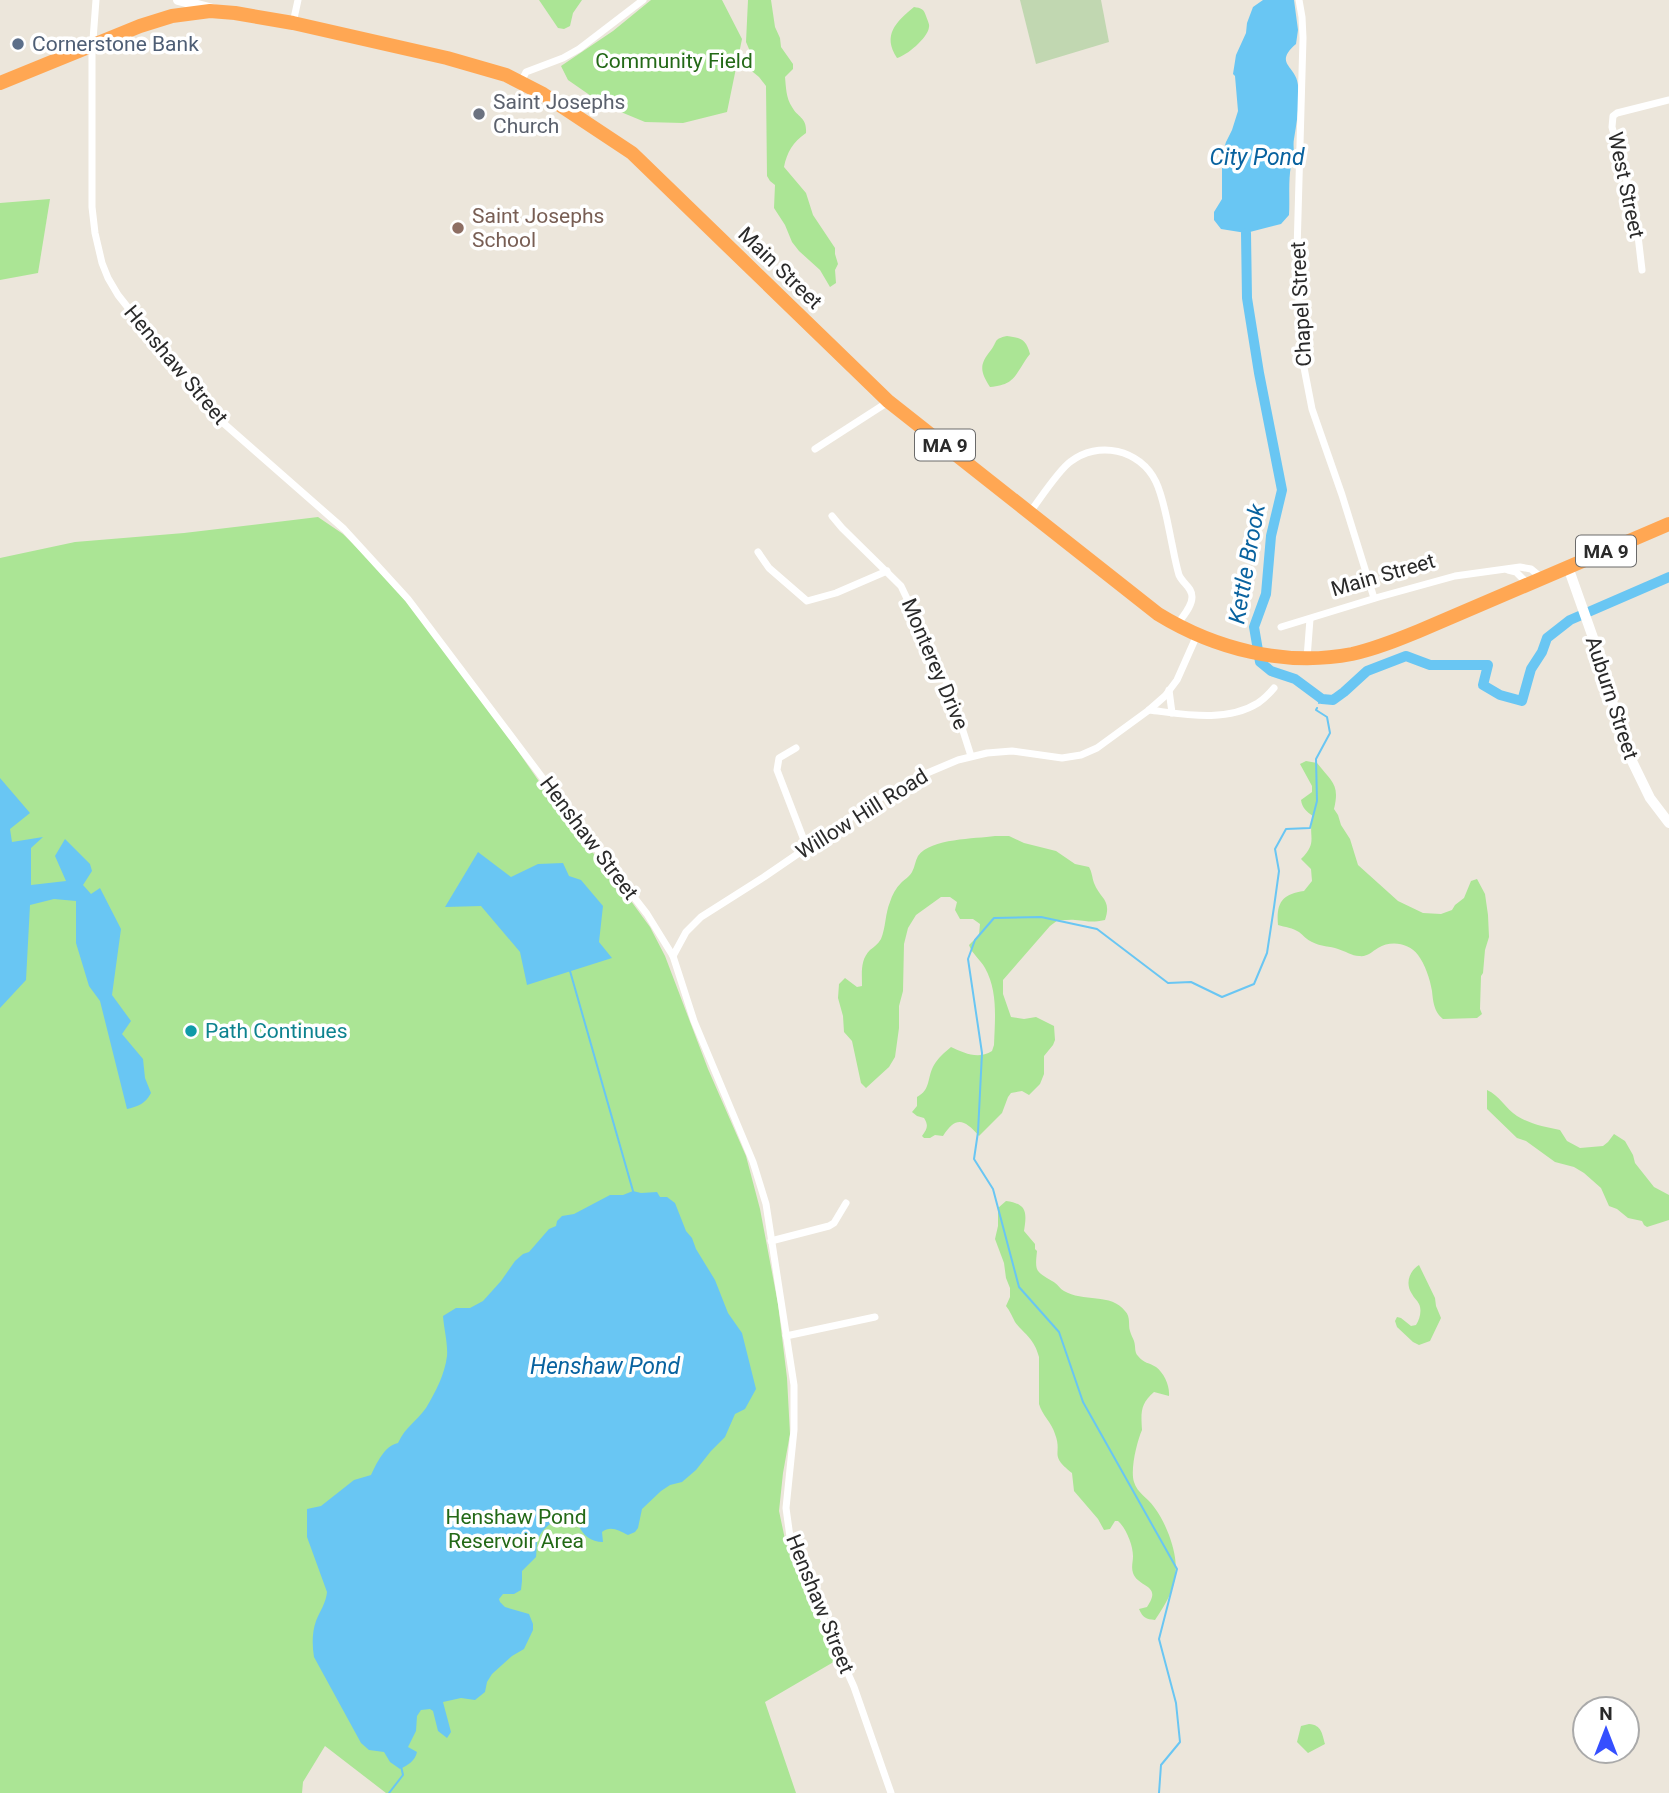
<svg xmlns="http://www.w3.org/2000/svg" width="1669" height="1793" viewBox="0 0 1669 1793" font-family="Roboto,sans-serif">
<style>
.green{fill:#abe595}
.cemetery{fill:#c1d7b1}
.water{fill:#69c6f3}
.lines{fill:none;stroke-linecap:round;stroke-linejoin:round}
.stream{stroke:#69c6f3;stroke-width:2}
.river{stroke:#69c6f3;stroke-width:10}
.street{stroke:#fff;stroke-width:7}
.secondary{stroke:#fff;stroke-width:10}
.highway{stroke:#ffa753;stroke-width:14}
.service-dot{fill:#5c6f8a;stroke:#fff;stroke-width:2.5}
.worship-dot{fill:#6b7280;stroke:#fff;stroke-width:2.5}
.education-dot{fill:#8d6e63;stroke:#fff;stroke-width:2.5}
.culture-dot{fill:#0f9aa8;stroke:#fff;stroke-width:2.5}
.labels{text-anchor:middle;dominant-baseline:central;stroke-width:7;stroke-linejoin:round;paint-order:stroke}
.shield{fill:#fff;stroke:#6a6a6a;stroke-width:2}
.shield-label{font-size:19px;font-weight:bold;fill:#2a2a2a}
.service-label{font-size:21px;fill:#4e5e75;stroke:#fff;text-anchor:start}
.park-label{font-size:21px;fill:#236917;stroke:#fff}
.worship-label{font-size:21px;fill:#5b616d;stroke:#fff;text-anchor:start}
.street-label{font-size:21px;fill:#2a2a2a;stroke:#fff}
.education-label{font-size:21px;fill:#785e54;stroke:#fff;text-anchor:start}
.culture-label{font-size:21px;fill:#0d838f;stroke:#fff;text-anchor:start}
.water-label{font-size:23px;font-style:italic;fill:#08629f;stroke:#fff}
</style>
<rect width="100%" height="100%" fill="#ece6db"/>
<g class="green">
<polygon points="539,0 582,0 573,13 570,26 564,29 558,28"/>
<polygon points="651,0 722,0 742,39 727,112 683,123 645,122 604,105 568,80 561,66 613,31"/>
<path d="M748,0H771L775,27L780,38L781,47L793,64V69L785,77C786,87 786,98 792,107C798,118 807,117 806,133C793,142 787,152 784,167L806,193L813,215L835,248V254L838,264L835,270L836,283L830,287L820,270L799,251L792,242L785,225L774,208L775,185L770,181L767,176L766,86L759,77L748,68L749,49L746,42Z"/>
<path d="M914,7C921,8 924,9 926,16C927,19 930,25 929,27C928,38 906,56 897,58C882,35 896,22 914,7Z"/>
<polygon points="50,199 38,273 0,280 0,203"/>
<path d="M1007,336C1021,338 1026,339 1030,354C1015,373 1017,385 990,387C980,371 979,365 991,350C998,341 993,339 1007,336Z"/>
<polygon points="318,517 343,534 392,582 502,728 563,816 620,886 650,927 665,956 708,1069 746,1156 760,1209 778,1304 787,1378 790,1434 783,1473 779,1511 786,1544 799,1569 837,1660 765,1702 796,1793 386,1793 325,1746 303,1782 302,1793 0,1793 0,558 75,542 184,533"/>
<path d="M1306,761L1317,763C1332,782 1340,784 1334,809L1338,815L1341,825L1350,839L1358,865L1398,901L1423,913L1441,914L1452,910L1455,905L1464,898L1471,881L1477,879L1485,894L1488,915L1489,937L1485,950L1483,973L1481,976L1480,1009L1482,1014L1477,1018L1443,1019C1434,1012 1433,1001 1432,991C1430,979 1425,964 1418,955C1409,943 1391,940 1378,948C1371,952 1368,957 1359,956C1352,956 1345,951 1338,949C1330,946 1321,947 1312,942C1307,940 1303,935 1299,932C1293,928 1285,927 1278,925C1276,903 1282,894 1304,891L1312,881L1311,869L1301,859C1319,841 1307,837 1313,816C1307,812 1302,808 1301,800L1312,792V786L1300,764Z"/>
<path d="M995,836H1009L1024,843L1056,851L1075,864L1089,867C1092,872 1092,877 1094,883C1100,899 1112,899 1105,920C1090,923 1089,921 1075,920C1069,919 1064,921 1058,920L1050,926L1003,980V994L1011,1017L1024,1019L1036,1017L1054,1026L1055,1040L1053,1045L1044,1056V1074L1040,1084L1029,1095L1022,1091L1011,1093L1008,1097L1002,1113L979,1136C964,1119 956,1116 943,1136L935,1135L930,1138H924L922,1136C927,1129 929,1126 924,1118L917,1116L912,1112L917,1106V1097C931,1090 927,1077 934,1065C938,1058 945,1052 951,1047C964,1053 978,1060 992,1051L994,1045C995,1019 998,991 985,968C980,959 972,954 969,945L979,935L980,924L973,919H960L955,910L957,902L950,897H941L916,915L908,928L904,944L903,991L899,1006V1028L895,1057L889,1067L866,1088L861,1083L852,1041L844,1032L843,1016L838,998L839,984L845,978L857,987L862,986C862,973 860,960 870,950C874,947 878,944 881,939C886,927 885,914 890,902C892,895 896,888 901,883C904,880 910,876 912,872C915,867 915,861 918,856C931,838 975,839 995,836Z"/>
<path d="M1487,1090C1499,1095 1506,1109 1517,1116C1530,1124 1545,1127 1560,1130L1567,1141L1580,1148L1603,1146L1608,1142L1614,1134L1625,1141L1633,1155L1635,1163L1654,1187L1669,1195V1220L1647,1227L1644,1225L1642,1221L1628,1218L1617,1209L1609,1206L1601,1188L1584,1173L1574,1167L1555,1162L1526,1141L1517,1138L1487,1109Z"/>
<path d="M1006,1201C1027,1204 1027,1212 1024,1231L1035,1244V1249L1037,1251C1035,1271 1035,1271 1052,1281C1057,1283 1060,1289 1064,1291C1082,1302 1112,1293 1125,1311C1131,1317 1128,1325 1130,1331C1131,1335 1133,1338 1134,1341C1136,1347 1134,1352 1138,1356C1143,1363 1150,1363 1156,1367C1164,1373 1170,1386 1169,1396L1154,1392C1140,1404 1141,1413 1142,1430C1137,1441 1130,1470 1134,1482C1137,1493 1148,1498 1154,1507C1161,1516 1165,1525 1169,1535C1182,1571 1176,1589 1155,1620C1146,1619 1143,1618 1139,1609L1147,1607C1163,1584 1138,1588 1133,1573C1131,1567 1133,1562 1133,1556C1133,1545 1126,1528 1118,1521H1115L1110,1529L1104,1530L1098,1519L1074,1491L1072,1473C1048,1454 1063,1455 1055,1434C1052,1423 1042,1415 1039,1404V1357C1034,1338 1025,1335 1015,1322C1012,1316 1010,1311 1006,1306L1010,1297V1288L1006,1278L1004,1263L995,1239L998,1226V1208Z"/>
<path d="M1419,1265L1435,1298L1436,1306L1441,1318L1430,1341L1419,1345L1413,1342L1397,1327L1395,1321L1397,1317L1401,1318L1411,1326L1416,1325C1420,1319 1422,1310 1419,1304C1417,1300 1414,1298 1412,1294C1405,1284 1409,1271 1419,1265Z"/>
<path d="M1309,1724C1322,1725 1322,1734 1325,1744L1308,1753L1297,1742L1301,1726Z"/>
</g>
<polygon class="cemetery" points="1020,0 1101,0 1109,42 1036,64"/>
<g class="water">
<path d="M1263,0H1294L1298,30L1296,44C1273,64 1296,65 1298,85C1300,104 1297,121 1294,139C1293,144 1294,150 1294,155C1293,165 1293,156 1291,166C1288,181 1290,199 1289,215L1281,224L1246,233L1221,229L1214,220V212L1222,199V155L1226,142L1232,130L1238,111L1235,76L1233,74L1236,55L1246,33L1247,23L1253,7Z"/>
<path d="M0,778L30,813L10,829L12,842L43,837L31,848V885L66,881L55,856L65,839L90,864L92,871L83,885L91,894L100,888L121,929L112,995L131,1021L122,1034L143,1059L145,1078L151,1093C145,1104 139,1106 127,1109L100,1001L89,986L76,943V901L54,899L30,905L26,980L0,1008Z"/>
<polygon points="478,852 511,877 538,864 563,863 569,876 581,880 603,906 599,942 612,958 527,985 520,952 481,906 445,907"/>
<path d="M633,1191L641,1193L657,1192L660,1197H667L675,1203L686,1231L692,1238L696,1249L715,1280L728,1313L742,1333L756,1389L745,1409L735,1414L725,1437L711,1451L696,1470L682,1482L670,1485L661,1491L642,1509L638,1528L635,1532L628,1535C619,1531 611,1525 602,1532L603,1542C590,1542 581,1534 577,1521L564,1516C554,1519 542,1529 538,1539C536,1544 537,1551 536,1557L522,1571V1581L521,1590L514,1594H503L499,1599L500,1602L505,1607L529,1614L533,1624V1630L524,1649L512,1656L492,1674L487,1682L485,1692L475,1700L461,1698L443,1702L451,1732L447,1738L438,1731L433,1711L430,1709L421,1710L417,1716L416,1731L408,1747L417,1752C415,1761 408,1765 400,1769L390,1762L384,1752L369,1750L361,1743L314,1657C312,1645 312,1632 316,1621C320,1611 326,1603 327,1592L307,1537V1509L321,1506L354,1480L371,1475C377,1463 384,1446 398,1443C406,1426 416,1422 426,1408C435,1393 445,1374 447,1356C448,1344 444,1329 443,1316L456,1308H470L483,1301L501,1281L515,1261L523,1254L529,1252L549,1229L556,1226L557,1221L562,1216L574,1214L610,1195H623Z"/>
</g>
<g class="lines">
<g class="stream">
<polyline points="1319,703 1322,699"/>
<polyline points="570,971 633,1191"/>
<polyline points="389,1793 403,1775 401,1766"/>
<polyline points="1159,1793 1161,1765 1180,1742 1176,1703 1159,1639 1177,1569 1083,1402 1059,1332 1019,1287 993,1189 974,1159 978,1132 982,1053 968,959 975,940 994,918 1041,917 1097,929 1168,983 1191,982 1222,997 1254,984 1267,953 1274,907 1279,871 1275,849 1286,829 1310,828 1317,801 1316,759 1330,733 1327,717 1316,710 1317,708"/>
</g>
<polyline class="river" points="1246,233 1247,298 1259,373 1282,490 1271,536 1266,594 1254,627 1260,662 1271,671 1295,679 1322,699 1333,700 1344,692 1367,671 1406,656 1430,665 1488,665 1483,685 1500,695 1522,701 1531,669 1542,652 1547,638 1570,620 1669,577"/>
<g class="street">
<polyline points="96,0 92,53 92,207 95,233 102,263 108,278 118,295 175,367 221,421 344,529 408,599 578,825 647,914 673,956 694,1021 753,1162 766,1204 794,1385 794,1430 786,1508 790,1537 808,1584 854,1687 891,1793"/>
<polyline points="1299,0 1302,17 1303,38 1297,251 1301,352 1312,409 1342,495 1374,598"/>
<polyline points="293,23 298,0"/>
<polyline points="521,82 526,72 563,58 579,49 643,0"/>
<polyline points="1642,270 1635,210 1612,127 1613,116 1617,113 1669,100"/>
<polyline points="815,449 888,402"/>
<path d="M1030,512C1040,499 1058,471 1070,462C1098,440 1140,449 1156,482C1164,499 1168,525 1172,544C1174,554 1176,565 1179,575C1183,584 1192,587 1192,597C1192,607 1182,617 1177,625"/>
<polyline points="832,516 842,528 901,586 949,687 971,756"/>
<polyline points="758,552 769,568 807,601 836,593 887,571"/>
<polyline points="1508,570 1516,572 1528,584"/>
<polyline points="1281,627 1379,597 1455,576 1520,567 1531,569 1542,578"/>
<polyline points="1307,658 1310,619"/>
<polyline points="1169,690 1172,713"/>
<path d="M1149,710C1183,714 1226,723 1258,703C1264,699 1269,694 1274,688"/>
<polyline points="796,748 779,758 777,770 807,848"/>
<polyline points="673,956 686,932 701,917 764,877 872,803 913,779 958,760 987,753 1012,751 1062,758 1081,755 1097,748 1149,710 1165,696 1177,680 1197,635"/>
<polyline points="771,1241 829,1226 834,1223 846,1203"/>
<polyline points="786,1336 875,1317"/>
</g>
<g class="secondary">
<polyline points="178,0 213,9"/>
<polyline points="1568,567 1603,666 1620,731 1631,759 1650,798 1669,823"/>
</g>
<path class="highway" d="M0,83L140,26L172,16L210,11L235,13L293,23L447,58L506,75L543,94L632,153L888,401L1158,614C1215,649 1285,667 1352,654C1375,649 1397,640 1419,631L1669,524"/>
</g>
<circle class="service-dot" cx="18" cy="44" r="7"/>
<circle class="worship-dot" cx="479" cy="114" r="7"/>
<circle class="education-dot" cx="458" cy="228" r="7"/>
<circle class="culture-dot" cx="191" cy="1031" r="7"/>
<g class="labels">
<g class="shield">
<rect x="915" y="429.5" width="60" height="31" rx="5"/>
<rect x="1576" y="535.5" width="60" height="31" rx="5"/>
</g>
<g class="shield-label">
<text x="945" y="445">MA 9</text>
<text x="1606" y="551">MA 9</text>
</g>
<g class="service-label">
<text x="32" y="44">Cornerstone Bank</text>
</g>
<g class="park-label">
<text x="674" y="61">Community Field</text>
<text x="516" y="1517">Henshaw Pond<tspan x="516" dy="24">Reservoir Area</tspan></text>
</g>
<g class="worship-label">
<text x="493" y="102">Saint Josephs<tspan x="493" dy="24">Church</tspan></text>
</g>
<g class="street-label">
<text transform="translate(1626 185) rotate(78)">West Street</text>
<text transform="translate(780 268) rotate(44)">Main Street</text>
<text transform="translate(1301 304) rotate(-93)">Chapel Street</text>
<text transform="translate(176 365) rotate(50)">Henshaw Street</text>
<text transform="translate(1383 575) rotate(-16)">Main Street</text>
<text transform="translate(935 664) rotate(67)">Monterey Drive</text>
<text transform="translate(1612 698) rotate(72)">Auburn Street</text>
<text transform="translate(862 814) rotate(-32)">Willow Hill Road</text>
<text transform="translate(589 838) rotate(53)">Henshaw Street</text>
<text transform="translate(820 1604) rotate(68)">Henshaw Street</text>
</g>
<g class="education-label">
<text x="472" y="216">Saint Josephs<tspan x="472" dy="24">School</tspan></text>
</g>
<g class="culture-label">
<text x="205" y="1031">Path Continues</text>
</g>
<g class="water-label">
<text x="1257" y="157">City Pond</text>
<text transform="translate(1247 564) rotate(-80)">Kettle Brook</text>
<text x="605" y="1366">Henshaw Pond</text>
</g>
</g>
<g transform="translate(1606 1730)"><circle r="33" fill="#ffffff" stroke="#aaaaaa" stroke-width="2"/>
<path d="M0-5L12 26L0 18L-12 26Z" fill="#354fff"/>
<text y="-10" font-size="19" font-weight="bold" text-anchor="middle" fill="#2a2a2a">N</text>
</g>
</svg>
